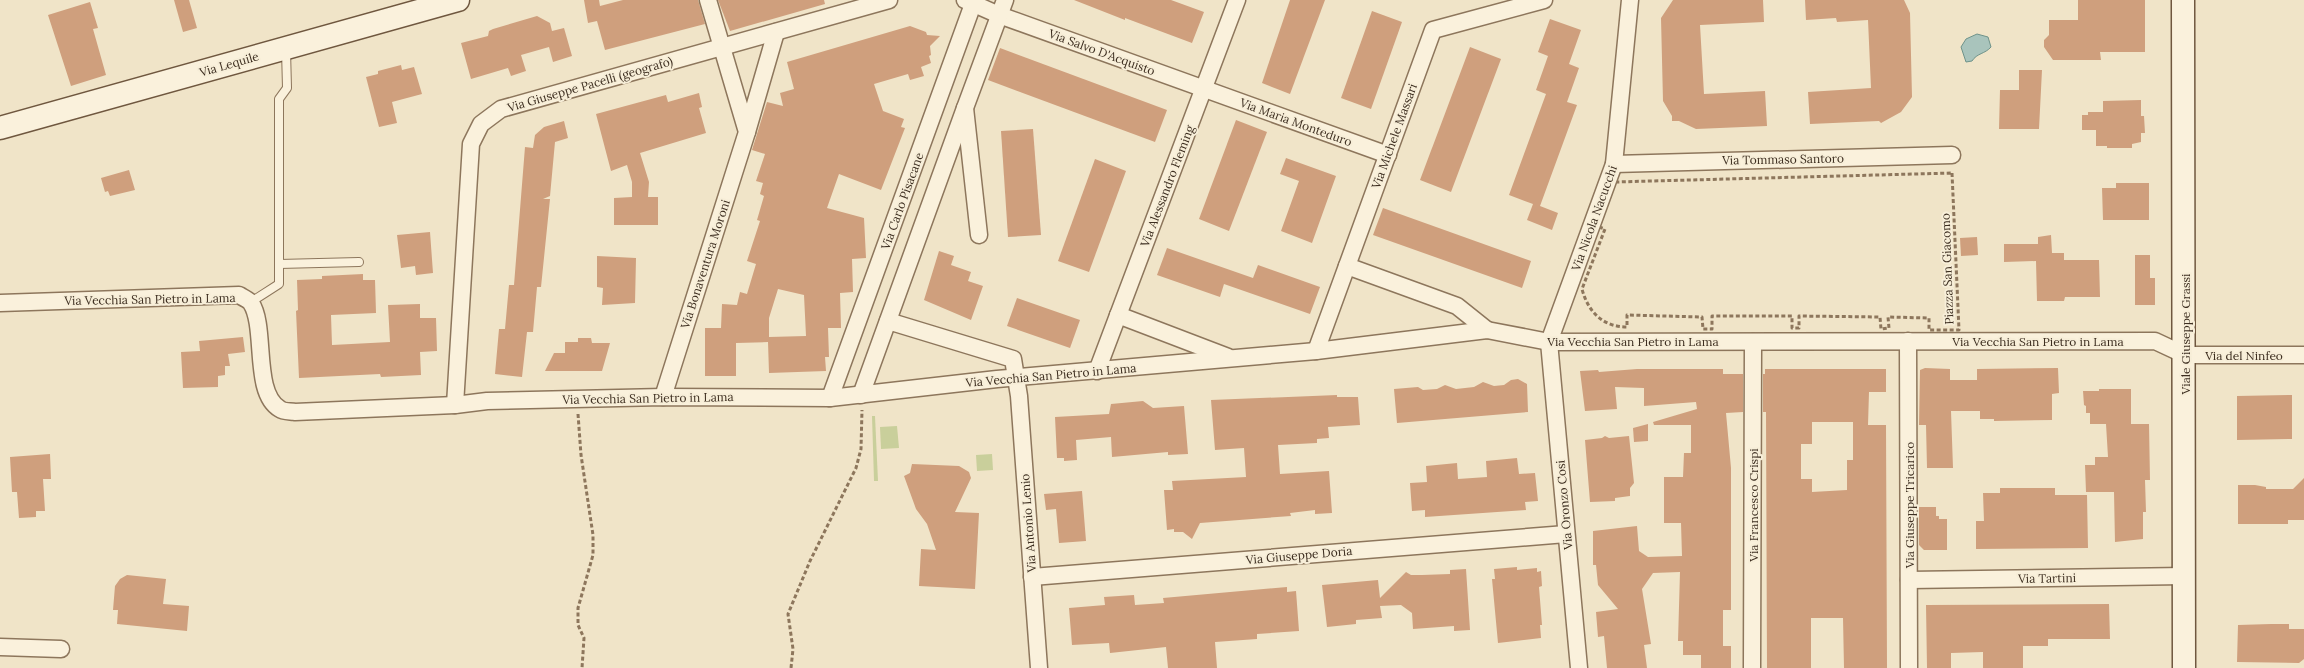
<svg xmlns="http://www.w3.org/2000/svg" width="2304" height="668" viewBox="0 0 2304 668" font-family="Lora,serif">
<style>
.green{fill:#c9cf9b}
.water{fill:#a9c4bc;stroke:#6f938a}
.building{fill:#cf9f7d;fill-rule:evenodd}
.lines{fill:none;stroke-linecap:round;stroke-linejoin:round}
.lane-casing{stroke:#8d765c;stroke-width:10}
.street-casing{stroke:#8d765c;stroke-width:19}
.secondary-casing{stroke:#6f573f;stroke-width:25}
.path{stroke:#8d765c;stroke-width:3;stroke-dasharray:4 2.5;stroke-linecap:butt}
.lane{stroke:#faf1dc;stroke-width:8}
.street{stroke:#faf1dc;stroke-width:16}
.secondary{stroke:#faf1dc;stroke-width:22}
.labels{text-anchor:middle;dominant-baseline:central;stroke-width:4;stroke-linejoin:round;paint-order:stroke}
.street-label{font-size:12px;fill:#3d2e20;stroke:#f7eed8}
</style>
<rect width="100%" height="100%" fill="#f0e4c8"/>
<g class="green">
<polygon points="872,416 875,416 878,481 874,481"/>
<polygon points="897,426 899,448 881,449 880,427"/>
<polygon points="992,454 993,470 977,471 976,455"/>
</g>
<path class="water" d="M1977,34L1988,37L1991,47C1985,54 1977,53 1972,61L1966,62L1961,47L1966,39Z"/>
<g class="building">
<polygon points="174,0 189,0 197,28 183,32"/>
<polygon points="584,0 599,0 600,6 623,0 698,0 705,24 605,50 597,21 588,23"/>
<polygon points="718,0 824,0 825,4 730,31"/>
<polygon points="1074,0 1171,0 1204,12 1192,43 1125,18 1125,20"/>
<polygon points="1290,0 1325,0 1290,94 1262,83"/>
<polygon points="1673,0 1763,0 1764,22 1700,25 1704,94 1765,91 1767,126 1696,129 1679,121 1672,121 1672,116 1663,101 1661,18"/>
<polygon points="1805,0 1904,0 1910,13 1912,97 1901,112 1881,123 1879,121 1810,124 1808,92 1871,88 1868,20 1837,22 1836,18 1806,20"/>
<polygon points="2078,0 2145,0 2145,52 2100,52 2101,60 2053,60 2044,47 2044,40 2049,35 2049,20 2078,20"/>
<polygon points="90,2 98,28 93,29 106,75 71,86 48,15"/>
<polygon points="1372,11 1402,22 1371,109 1341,98"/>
<polygon points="537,16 550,23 552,31 564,28 572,56 553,62 549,47 521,55 526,71 511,76 508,68 471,79 461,43 488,36 489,31 493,29"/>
<polygon points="1550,19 1581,30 1569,64 1579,68 1567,102 1577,105 1540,206 1558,213 1552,230 1527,220 1533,204 1509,195 1546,94 1536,90 1548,56 1538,52"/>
<path d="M910,26L926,32L927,35L940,36L930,46L931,55L929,56L931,63L921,67L924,76L910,80L908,74L874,84L883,111L904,119L901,127L905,128L881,190L839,174L827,208L864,218L866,258L852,259L853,292L840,293L841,328H828L829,357H825L826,371L769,373L768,342L736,343V376H705V328H721L722,304L737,305L740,292L747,294L756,264L747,261L760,221L757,220L764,196L760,194L763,183L756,181L765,154L752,150L767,102L783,106L780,93L794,89L787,62ZM778,289L804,295L806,336L769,337V318Z"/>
<polygon points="1470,47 1501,59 1451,192 1420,180"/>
<polygon points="1000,48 1167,110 1155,142 988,80"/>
<polygon points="401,65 402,70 414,67 422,94 392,102 397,123 379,127 366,77 378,74 378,71"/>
<polygon points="2019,70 2042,70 2039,129 1999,129 2000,90 2019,90"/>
<polygon points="699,93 702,107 699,108 706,133 640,153 649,182 648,197 658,197 658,225 614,225 614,198 632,197 632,182 627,165 611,171 596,114 666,95 668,102"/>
<polygon points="2141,100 2141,116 2144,116 2145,133 2141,133 2141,142 2132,144 2132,148 2107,148 2107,146 2096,146 2096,130 2082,130 2082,115 2088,115 2088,112 2103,112 2103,101"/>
<polygon points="1236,120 1267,132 1229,231 1199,219"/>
<polygon points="564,121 568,138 555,142 550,196 543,199 550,199 541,287 537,287 533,332 527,332 522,377 495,374 499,329 505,329 509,285 514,285 525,147 533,148 535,135 544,127"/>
<polygon points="1033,129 1041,235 1008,237 1001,131"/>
<polygon points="1286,158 1336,176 1312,243 1281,231 1299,181 1280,174"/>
<polygon points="1095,159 1126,171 1089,272 1058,261"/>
<polygon points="129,170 135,190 110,196 108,191 105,192 101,178"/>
<polygon points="2116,183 2149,183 2149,220 2103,220 2102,188 2116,188"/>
<polygon points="1383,208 1531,261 1522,288 1373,235"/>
<polygon points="430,232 433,273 416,275 415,266 401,268 397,235"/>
<polygon points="2051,235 2052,253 2064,253 2064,260 2099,260 2100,297 2065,297 2064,301 2037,301 2036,261 2004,262 2004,244 2038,244 2038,237"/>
<polygon points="1977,237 1978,255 1961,256 1960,238"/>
<polygon points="1167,248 1253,278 1258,265 1320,287 1310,314 1224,284 1220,297 1157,275"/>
<polygon points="939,251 954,256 951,265 971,272 968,281 983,286 971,320 924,300"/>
<polygon points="2135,255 2150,255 2150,278 2155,278 2155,305 2135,305"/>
<polygon points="597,256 636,258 635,303 602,305 603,288 597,287"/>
<polygon points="363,274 363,280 375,280 376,313 331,315 332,345 390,342 388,305 420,304 420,318 436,318 437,351 420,352 421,375 381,377 380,374 299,378 296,311 298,310 297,280 322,279 322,276"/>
<polygon points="1017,298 1080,320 1070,348 1007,326"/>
<polygon points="243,337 245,352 228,354 230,366 225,366 225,375 218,376 218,387 183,388 181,352 200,351 199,341"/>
<polygon points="578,338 591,338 592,343 610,343 602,371 545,371 554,353 565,353 565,342 578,342"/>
<polygon points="1925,368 1950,369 1950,380 1977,380 1977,369 2058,368 2059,393 2052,394 2052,420 1994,421 1994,419 1980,419 1980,411 1951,411 1953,468 1927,468 1926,425 1919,425 1920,370"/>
<polygon points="1637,369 1723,369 1723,374 1743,374 1743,412 1726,413 1731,468 1731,610 1723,610 1723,646 1731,646 1731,668 1701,668 1701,655 1683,655 1683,641 1678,641 1680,572 1653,573 1642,589 1651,644 1644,645 1647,668 1607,668 1604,636 1598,637 1596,612 1618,609 1598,585 1596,565 1593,565 1593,531 1637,526 1639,551 1648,557 1682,556 1681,523 1664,523 1664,477 1683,477 1684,453 1691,453 1691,425 1654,425 1653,422 1697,409 1696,402 1644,406 1644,388 1615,387 1617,409 1585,411 1580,371 1598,370 1599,372"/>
<path d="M1765,369H1886V392H1869L1868,425H1886L1887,668H1844L1843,618H1811V668H1767L1766,412H1763V374H1765ZM1812,422H1853V460H1847V490L1812,492V479H1801V444H1812Z"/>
<polygon points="1518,379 1527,384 1528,412 1397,423 1394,389 1418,387 1423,390 1437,389 1445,385 1456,389 1474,387 1483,382 1494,386 1504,385 1511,380"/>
<polygon points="2099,389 2131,389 2131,424 2149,424 2150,480 2145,480 2146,512 2143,512 2143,539 2115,542 2114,492 2086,492 2085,465 2095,465 2095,457 2108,457 2106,424 2090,424 2090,413 2086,413 2086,406 2084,405 2083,391 2099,391"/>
<polygon points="1337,395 1337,397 1358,397 1360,425 1328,427 1329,438 1317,439 1317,443 1278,445 1280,474 1329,471 1332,513 1315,514 1315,510 1290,513 1291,516 1200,523 1192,539 1183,532 1174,532 1174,529 1167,530 1164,490 1173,490 1172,481 1246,477 1244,448 1215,450 1211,400"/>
<polygon points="2292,395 2292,439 2237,440 2237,396"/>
<polygon points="1143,401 1153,408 1184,406 1188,454 1168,455 1168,452 1112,457 1111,437 1076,440 1077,460 1064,461 1064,458 1057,458 1055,417 1109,414 1111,404"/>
<polygon points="1648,424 1648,441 1634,442 1633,428"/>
<polygon points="1605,436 1609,438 1629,436 1634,483 1630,488 1630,496 1615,498 1615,501 1590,502 1585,440 1602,438"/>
<polygon points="50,454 51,479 43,479 45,511 36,511 36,517 19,518 17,492 12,492 10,457"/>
<polygon points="1517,458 1519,474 1535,473 1538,501 1525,502 1526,510 1425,517 1425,510 1412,511 1410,483 1427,482 1426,466 1457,463 1458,479 1487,477 1486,461"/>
<polygon points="912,464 959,466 969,472 971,478 955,512 979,513 975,589 919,586 921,549 936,550 927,524 916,509 904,476 910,473"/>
<polygon points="2304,478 2304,520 2288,520 2288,524 2238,524 2238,485 2255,485 2266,487 2266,489 2293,489"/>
<polygon points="2000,488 2055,488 2055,495 2087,495 2088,548 1976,549 1976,521 1984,521 1983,493 2000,493"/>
<polygon points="1082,491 1086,541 1059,543 1056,509 1046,510 1044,494"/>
<polygon points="1919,507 1936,507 1936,516 1939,516 1939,519 1947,519 1947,550 1924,550 1919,545"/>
<polygon points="1517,567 1517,570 1537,568 1537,572 1541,571 1542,586 1539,587 1542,625 1540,625 1541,638 1498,643 1492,579 1495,579 1494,569"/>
<polygon points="1466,569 1470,630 1454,631 1454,626 1413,629 1412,613 1401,605 1380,606 1382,618 1356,620 1356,624 1327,627 1322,585 1378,580 1380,598 1406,572 1411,575 1422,575 1450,574 1450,570"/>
<polygon points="127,575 166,579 163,604 189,606 187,631 117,624 118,610 113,610 115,586 120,579"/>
<polygon points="1287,587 1287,592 1296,591 1299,631 1257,634 1257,639 1215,642 1217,668 1168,668 1166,647 1110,653 1109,643 1072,645 1069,608 1105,605 1104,597 1134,595 1135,605 1164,603 1163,598"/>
<polygon points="2109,604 2110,639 2048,639 2048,646 2023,646 2023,668 1983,668 1983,652 1951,653 1951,668 1927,668 1926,605"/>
<polygon points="2271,624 2289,624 2289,629 2304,629 2304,659 2299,663 2237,662 2238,625"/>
</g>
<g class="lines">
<g class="lane-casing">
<g id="lane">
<polyline points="279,264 359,262"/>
<polyline points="251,302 279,284 279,99 287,88 286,50"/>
</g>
</g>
<g class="street-casing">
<g id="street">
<polyline points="965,0 999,15 1388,155"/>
<polyline points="747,132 776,32"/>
<polyline points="1614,164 1952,155"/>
<polyline points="979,235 965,108 1005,0"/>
<polyline points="1347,266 1457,306 1487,330"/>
<path d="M0,303L239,295C242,297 249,300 251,303C267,327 252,393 280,409C284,412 291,411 295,412L455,405L487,401L663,397L830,398L997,379L1316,351L1487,330L1549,342L2155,341L2185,355H2304"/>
<polyline points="1118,315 1228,357"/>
<polyline points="888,321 1013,359 1019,396 1039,668"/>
<polyline points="1908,341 1909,668"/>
<polyline points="1316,351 1433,30 1544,0"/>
<polyline points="1097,371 1237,0"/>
<polyline points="861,395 965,108"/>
<polyline points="663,397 747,132 708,0"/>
<polyline points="830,398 973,4"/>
<polyline points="455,405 471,144 481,124 501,109 889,0"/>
<polyline points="1032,577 1566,534"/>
<polyline points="1909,580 2184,576"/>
<polyline points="0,647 61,649"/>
<polyline points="1579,668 1549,342 1614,164 1630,0"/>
<polyline points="1752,668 1753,342"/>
</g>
</g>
<g class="secondary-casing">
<g id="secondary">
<polyline points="2183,0 2184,668"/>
<polyline points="0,128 458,0"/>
</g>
</g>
<g class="path">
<path d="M1952,173L1959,330H1929V318L1888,317L1889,328L1881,329L1880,317L1799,316V328H1792V316H1712V329H1703L1702,317L1627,315V327C1603,327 1588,312 1582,289L1605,229L1599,227L1615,182Z"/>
<polyline points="578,414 581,455 593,535 593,555 578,608 578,625 584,638 582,668"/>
<polyline points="791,668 793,649 788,614 810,561 856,468 861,449 862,410"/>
</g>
<use href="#lane" class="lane"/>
<use href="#street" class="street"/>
<use href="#secondary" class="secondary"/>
</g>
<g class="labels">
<g class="street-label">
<text transform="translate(1102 52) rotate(20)">Via Salvo D'Acquisto</text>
<text transform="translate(229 64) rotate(-16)">Via Lequile</text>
<text transform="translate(590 84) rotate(-16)">Via Giuseppe Pacelli (geografo)</text>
<text transform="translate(1296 122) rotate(20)">Via Maria Monteduro</text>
<text transform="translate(1394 136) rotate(-70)">Via Michele Massari</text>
<text transform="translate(1783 159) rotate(-1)">Via Tommaso Santoro</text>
<text transform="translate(1167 186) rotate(-69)">Via Alessandro Fleming</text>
<text transform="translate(902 201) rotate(-70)">Via Carlo Pisacane</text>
<text transform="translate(1594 218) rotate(-70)">Via Nicola Nacucchi</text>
<text transform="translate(705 264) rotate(-72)">Via Bonaventura Moroni</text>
<text transform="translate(1947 269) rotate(-92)">Piazza San Giacomo</text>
<text transform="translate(150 299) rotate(-1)">Via Vecchia San Pietro in Lama</text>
<text transform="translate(2185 334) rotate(-90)">Viale Giuseppe Grassi</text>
<text x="1633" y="341">Via Vecchia San Pietro in Lama</text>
<text x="2038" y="341">Via Vecchia San Pietro in Lama</text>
<text x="2244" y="355">Via del Ninfeo</text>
<text transform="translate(1051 375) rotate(-5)">Via Vecchia San Pietro in Lama</text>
<text transform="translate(648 398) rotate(-1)">Via Vecchia San Pietro in Lama</text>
<text transform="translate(1564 505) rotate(-95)">Via Oronzo Cosi</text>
<text transform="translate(1753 505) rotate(-90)">Via Francesco Crispi</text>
<text transform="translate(1909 505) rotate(-90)">Via Giuseppe Tricarico</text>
<text transform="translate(1028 523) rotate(-94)">Via Antonio Lenio</text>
<text transform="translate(1299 555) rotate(-5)">Via Giuseppe Doria</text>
<text transform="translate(2047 578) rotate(-1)">Via Tartini</text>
</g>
</g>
</svg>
